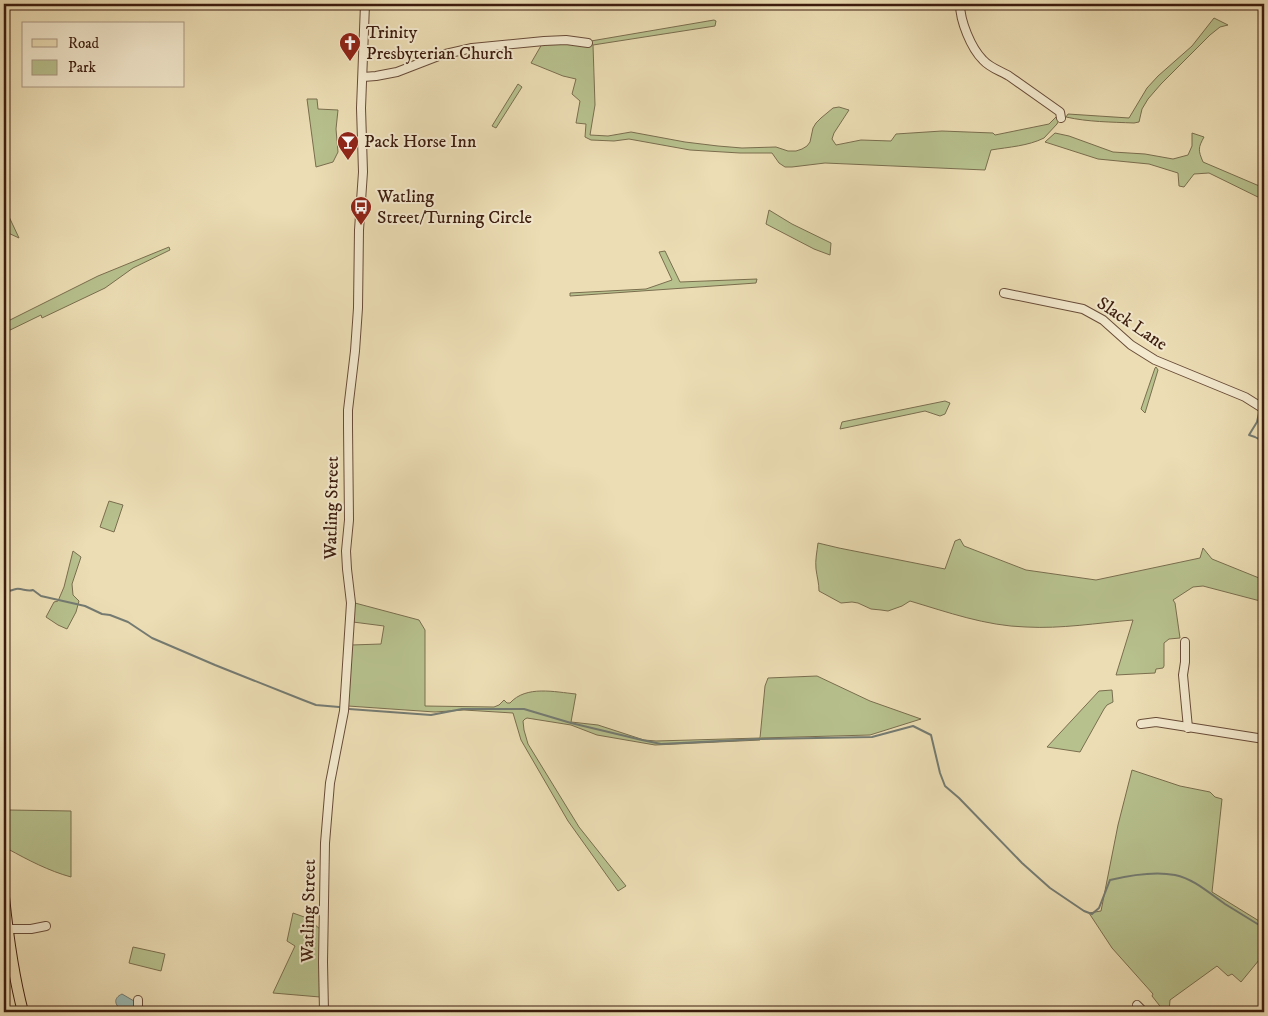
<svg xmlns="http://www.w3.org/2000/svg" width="1268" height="1016" viewBox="0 0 1268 1016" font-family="'IM FELL DW Pica',serif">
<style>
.green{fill:#b7c18e;stroke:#7a6e4e}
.water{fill:#9abab4;stroke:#747b72}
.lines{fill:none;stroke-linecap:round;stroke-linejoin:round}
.stream{stroke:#747b72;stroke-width:2}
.minor-casing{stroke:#684c38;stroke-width:10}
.major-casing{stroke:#3c1c0e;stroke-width:12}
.minor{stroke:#f3e9ce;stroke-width:8}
.major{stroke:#ecddb4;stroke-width:10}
.labels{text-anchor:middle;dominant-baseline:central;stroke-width:4;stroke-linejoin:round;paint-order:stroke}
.poi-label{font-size:18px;fill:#3c1c0e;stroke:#f3e9ce;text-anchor:start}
.street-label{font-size:18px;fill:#3c1c0e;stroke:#f3e9ce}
</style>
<rect width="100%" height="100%" fill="#ecddb4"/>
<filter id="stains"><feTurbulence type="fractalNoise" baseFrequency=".004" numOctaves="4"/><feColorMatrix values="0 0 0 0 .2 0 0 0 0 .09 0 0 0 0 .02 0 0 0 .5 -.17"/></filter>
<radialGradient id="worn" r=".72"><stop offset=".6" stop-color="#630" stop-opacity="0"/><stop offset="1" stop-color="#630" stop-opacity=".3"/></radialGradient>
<g class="green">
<path d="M1214,18L1228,25L1220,27L1210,35L1161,84L1148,99L1142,109L1139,122L1134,123C1111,122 1088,122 1066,117L1068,114L1129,118L1147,88L1158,76L1192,46Z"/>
<path d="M714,20L716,21L715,26L593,45L595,105L590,135L608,136L631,132L685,142L718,146L742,148L776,147L788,151H796L802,149L807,146L810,142L813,128L816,123L821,118L833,108L839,107L849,110L834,133L832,139L836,145L861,140L891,141L896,134L942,131L993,133L995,135L1049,124L1057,116L1060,118L1057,124L1044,138C1028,146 1009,147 991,150L985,170L825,163L792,167H785L779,163L772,153H740L690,150L629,139L614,141L591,140L585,137L586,124L576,123L580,101L572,94L576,79L563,76L531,63L542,44L575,43L592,45L591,41Z"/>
<polygon points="518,84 522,87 496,128 492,126"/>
<polygon points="307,99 317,99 318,109 338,110 336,129 338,152 333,162 316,167"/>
<path d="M1055,133L1069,136L1113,152L1145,154L1173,159L1188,155L1192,146V133L1204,137C1198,148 1198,150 1203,162L1264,188V200L1209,173L1194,174L1184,187L1179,186L1178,173L1149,164L1098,159L1045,142Z"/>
<polygon points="4,206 19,238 4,231"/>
<polygon points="769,210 792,224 831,243 830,255 814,249 766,224"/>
<polygon points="169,247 170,250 133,268 105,288 42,318 41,315 4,333 4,323 98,276"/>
<polygon points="665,251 680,282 757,279 756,283 570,296 570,293 646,289 672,280 659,252"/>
<polygon points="1156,367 1158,370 1145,413 1141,409 1155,368"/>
<polygon points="945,401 950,403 945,414 940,416 925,411 840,429 842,422"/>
<polygon points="109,501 123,505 114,532 100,527"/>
<path d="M960,539L964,546L1026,570L1096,580L1200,558L1203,548L1212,559L1264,580V602L1203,586L1193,587L1173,600L1175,603L1180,638L1169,639L1164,643V666L1163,668L1156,669L1155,673L1116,675L1133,620C1097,623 1061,629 1026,627C986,626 947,612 910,601L902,606L888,611L881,610L871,609L858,603L852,602L841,603L819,591C819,583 817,577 816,569C815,560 817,552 818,543L839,548L945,569L955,541Z"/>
<polygon points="73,551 81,557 72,584 73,595 79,601 76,612 67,629 58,625 46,617 54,602 58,601 64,587"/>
<path d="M355,603L419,620L425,630V706L494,707L499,705L504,700L507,703H510C526,685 555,692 576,694L571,722L598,725L644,740L656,741L760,738L765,686L768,678L817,676L870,701L921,719L870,735L761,738L760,740L655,745L597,735L571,725L527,718L525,719L523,721L524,730L528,744L579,827L626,886L618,891L568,821L521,740L513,713L464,710L435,712L348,706L351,645L381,644L384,626L353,622Z"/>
<polygon points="1112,690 1113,702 1107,705 1104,709 1080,752 1047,747 1099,691"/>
<polygon points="1132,770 1180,786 1210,792 1215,797 1222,799 1212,892 1264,924 1264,954 1241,982 1232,974 1228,976 1217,966 1170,1000 1169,1012 1162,1012 1163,1010 1152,996 1153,994 1112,948 1089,913 1101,911 1118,825"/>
<path d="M9,810L71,811V877C49,871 28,860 8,849Z"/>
<polygon points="293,913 307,918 320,929 320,997 273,993 295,946 287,941"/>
<polygon points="133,947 165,954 161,971 129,963"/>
</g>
<path class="water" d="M122,994L134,1001L135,1011C122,1015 107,1001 122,994Z"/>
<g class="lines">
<g class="stream">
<polyline points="1259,413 1257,422 1249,435 1255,437 1264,442"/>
<path d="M4,591C9,592 11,590 16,589C22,588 27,592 33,590L41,596L85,606L102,614L110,615L128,622L152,638L215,665L303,700L316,705L339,707"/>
<path d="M349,709L431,715L462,709H524L571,723L642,740L661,744L759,739L872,737L913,726L931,735L940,773L945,786L959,798L1022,863L1050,888L1084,911L1092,914L1099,908L1110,880C1131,875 1154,871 1175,875C1194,879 1209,893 1225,904C1238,912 1251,920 1264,928"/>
</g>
<g class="minor-casing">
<g id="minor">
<path d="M960,4C960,21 971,48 983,60C990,68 1001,71 1009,76C1026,88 1043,100 1060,112L1061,118"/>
<polyline points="363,77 376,76 397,72 441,55 472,48 544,41 566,40 588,43"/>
<polyline points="1004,293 1083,309 1103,320 1131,345 1155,360 1245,397 1264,409"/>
<polyline points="1185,642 1185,662 1183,675 1188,728"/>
<polyline points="1141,724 1156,722 1264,739"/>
<polyline points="7,929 31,929 46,926"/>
<polyline points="138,1000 138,1012"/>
<polyline points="1137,1005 1144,1012"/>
<polyline points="324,1012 323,962 325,843 330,783 344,711 351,603 347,569 346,551 349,520 348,427 348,410 355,351 358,308 359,230 363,172 361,108 365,4"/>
</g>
</g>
<g class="major-casing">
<g id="major">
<polyline points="4,745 4,806"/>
<path d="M4,897C8,936 13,974 23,1012"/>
</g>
</g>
<use href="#minor" class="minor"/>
<use href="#major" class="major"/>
</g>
<defs>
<g id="church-pin" transform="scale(1.125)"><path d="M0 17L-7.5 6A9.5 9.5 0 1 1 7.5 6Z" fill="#8f2418" stroke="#f3e9ce"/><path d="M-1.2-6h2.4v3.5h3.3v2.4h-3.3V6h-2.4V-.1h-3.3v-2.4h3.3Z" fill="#fff"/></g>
<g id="bar-pin" transform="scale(1.125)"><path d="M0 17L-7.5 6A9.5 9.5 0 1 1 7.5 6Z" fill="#8f2418" stroke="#f3e9ce"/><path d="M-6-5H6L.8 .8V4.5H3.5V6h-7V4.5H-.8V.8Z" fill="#fff"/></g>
<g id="bus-pin" transform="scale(1.125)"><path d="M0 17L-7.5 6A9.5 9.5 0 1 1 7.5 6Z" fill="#8f2418" stroke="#f3e9ce"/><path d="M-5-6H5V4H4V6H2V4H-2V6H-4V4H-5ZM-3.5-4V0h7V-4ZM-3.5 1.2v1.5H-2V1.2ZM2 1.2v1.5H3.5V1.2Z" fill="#fff"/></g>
</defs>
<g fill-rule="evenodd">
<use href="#church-pin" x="350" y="43"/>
<use href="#bar-pin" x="348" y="142"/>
<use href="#bus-pin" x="361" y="207"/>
</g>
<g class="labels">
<g class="poi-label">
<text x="366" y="33">Trinity<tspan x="366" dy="21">Presbyterian Church</tspan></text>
<text x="364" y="142">Pack Horse Inn</text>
<text x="377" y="197">Watling<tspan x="377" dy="21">Street/Turning Circle</tspan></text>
</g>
<g class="street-label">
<text transform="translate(1132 324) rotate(34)">Slack Lane</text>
<text transform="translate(332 508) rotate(-89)">Watling Street</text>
<text transform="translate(309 911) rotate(-89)">Watling Street</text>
</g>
</g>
<rect width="1268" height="1016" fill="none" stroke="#ecddb4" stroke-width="20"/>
<rect x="5" y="5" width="1258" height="1006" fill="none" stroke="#3c1c0e" stroke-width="2.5"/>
<rect x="10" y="10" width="1248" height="996" fill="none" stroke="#3c1c0e"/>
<rect x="22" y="22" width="162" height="65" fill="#f3e9ce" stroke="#aa9781"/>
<rect x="32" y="39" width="25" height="8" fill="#ecddb4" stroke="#aa9781"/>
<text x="68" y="48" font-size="15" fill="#3c1c0e">Road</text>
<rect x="32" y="60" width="25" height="15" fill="#b7c18e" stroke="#aa9781"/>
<text x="68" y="72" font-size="15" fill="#3c1c0e">Park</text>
<rect width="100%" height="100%" filter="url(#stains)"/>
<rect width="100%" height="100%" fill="url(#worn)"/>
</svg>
